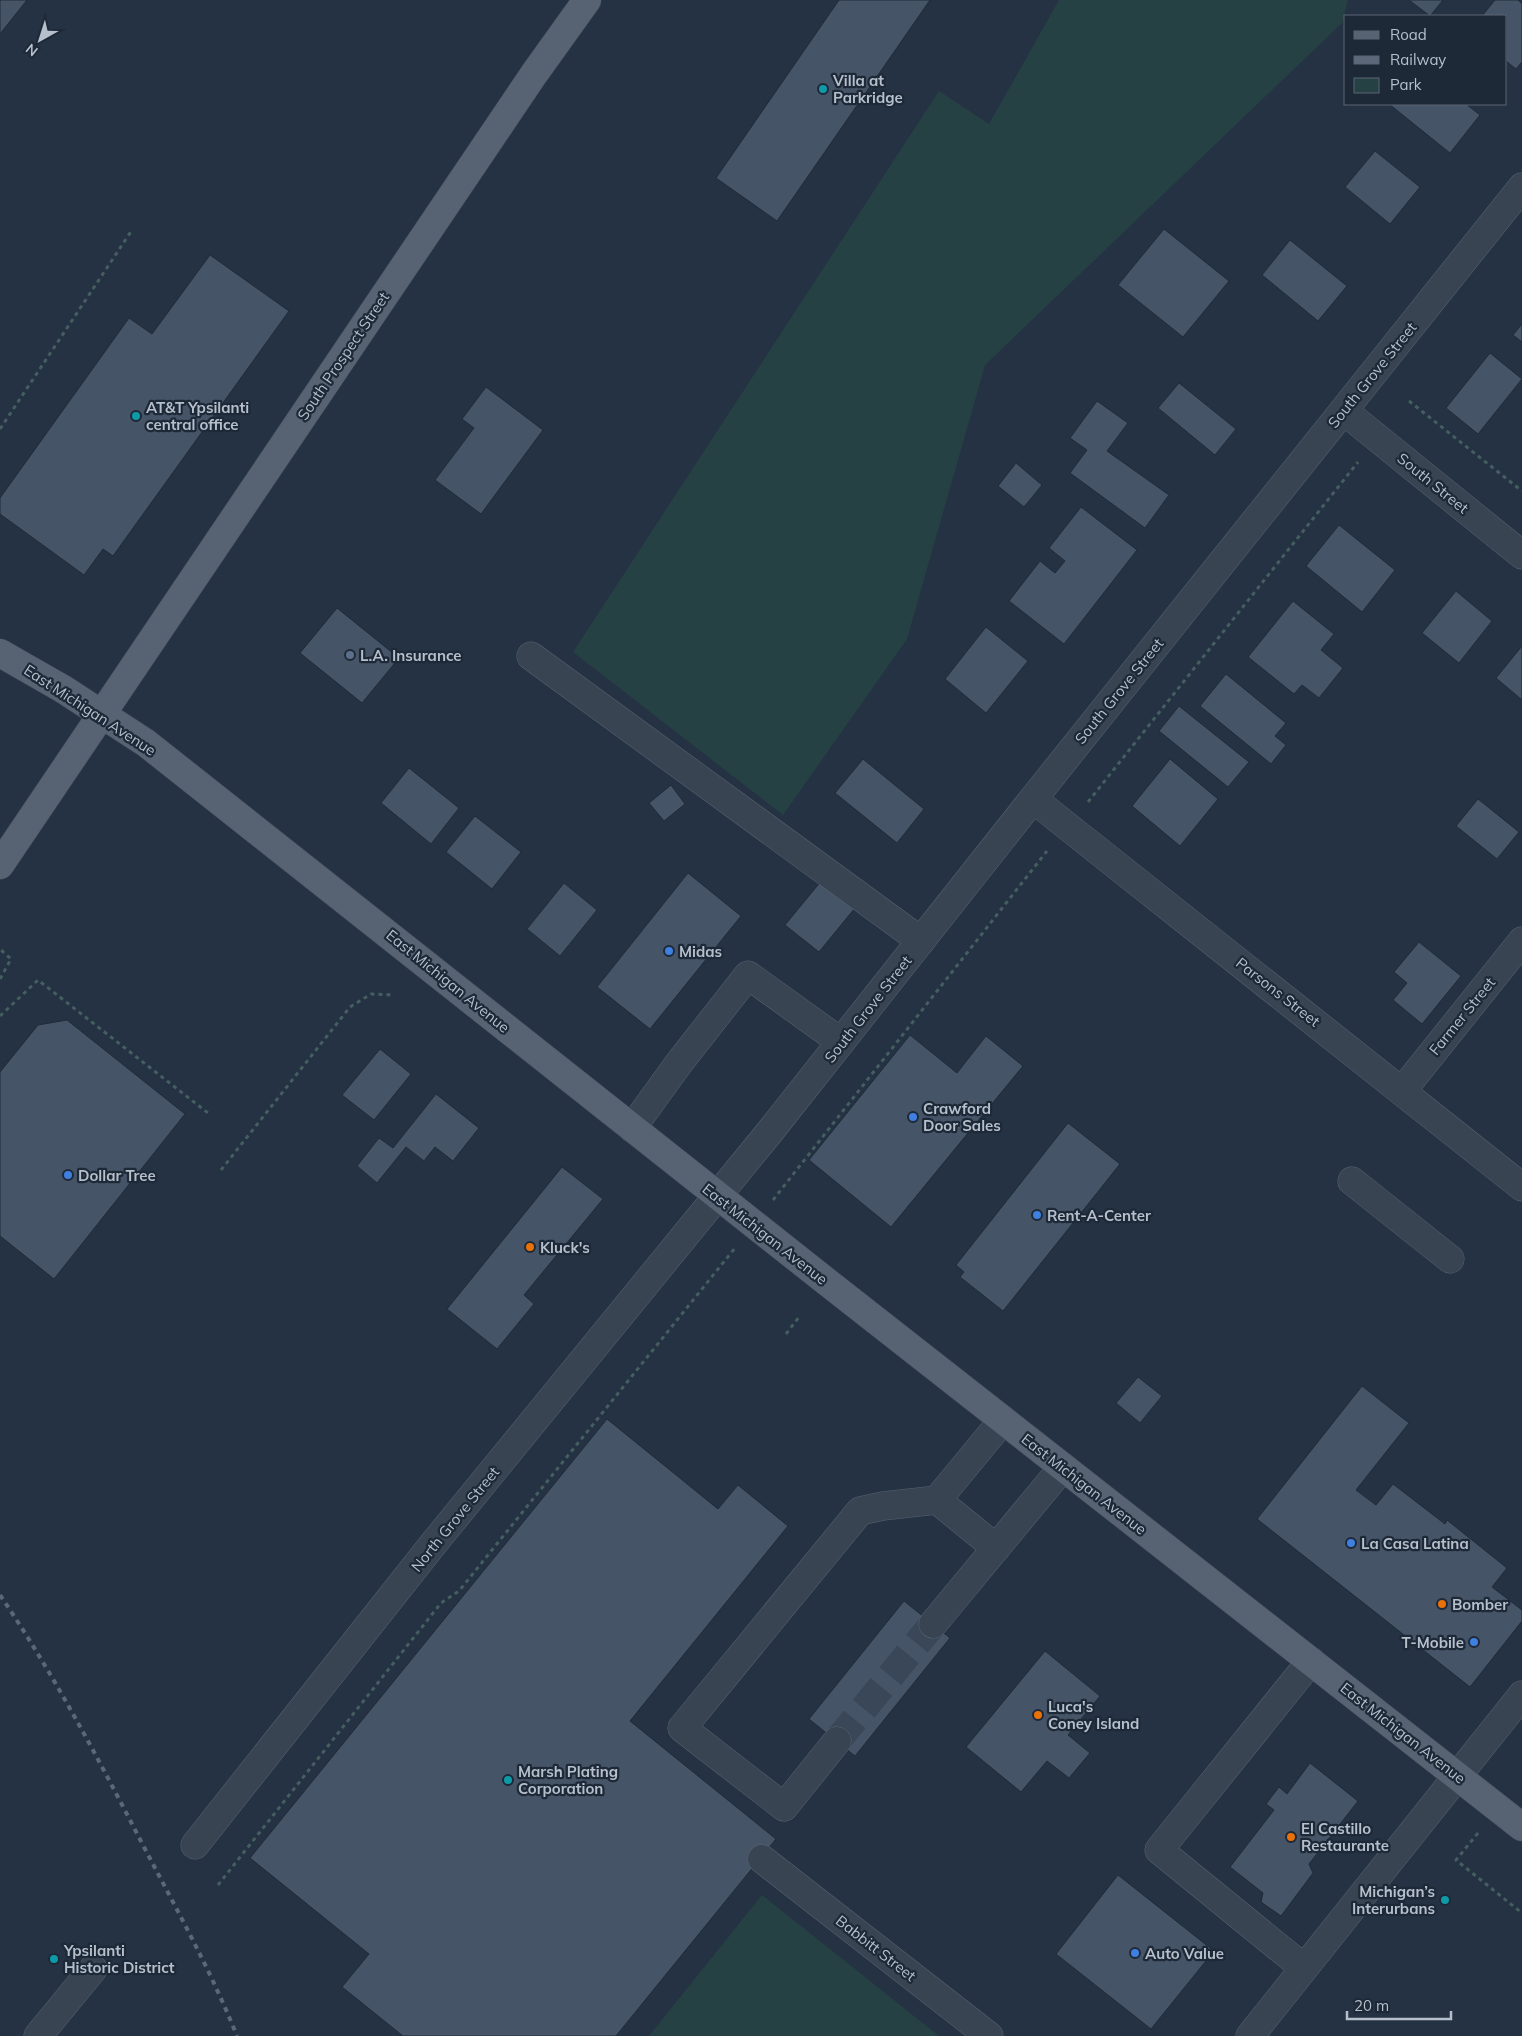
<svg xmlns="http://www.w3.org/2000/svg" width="1522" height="2036" viewBox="0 0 1522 2036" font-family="Mulish,sans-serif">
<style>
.green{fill:#264144}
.building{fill:#465467;stroke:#202b39}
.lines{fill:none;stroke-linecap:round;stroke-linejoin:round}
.minor-tunnel{stroke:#3a4758;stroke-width:28;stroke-dasharray:28 14;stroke-linecap:butt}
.minor-casing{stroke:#57626f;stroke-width:29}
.major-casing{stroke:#434d5b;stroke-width:29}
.path{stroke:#455e60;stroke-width:3;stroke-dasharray:4 4;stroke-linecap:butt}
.minor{stroke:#394452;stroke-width:28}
.major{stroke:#576372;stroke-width:28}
.rail{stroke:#5b6879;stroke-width:4;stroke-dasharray:5 5;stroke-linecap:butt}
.culture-dot{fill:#0f9aa8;stroke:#1e2938;stroke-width:2}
.service-dot{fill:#5c6f8a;stroke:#1e2938;stroke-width:2}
.shop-dot{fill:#3f7fe0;stroke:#1e2938;stroke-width:2}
.food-dot{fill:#e8710a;stroke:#1e2938;stroke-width:2}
.labels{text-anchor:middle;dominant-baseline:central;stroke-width:4.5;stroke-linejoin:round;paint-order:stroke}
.poi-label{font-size:15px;font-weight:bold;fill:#b6bfcc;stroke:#1e2938;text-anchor:start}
.street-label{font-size:15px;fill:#b6bfcc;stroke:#1e2938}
</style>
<rect width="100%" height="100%" fill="#243243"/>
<g class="green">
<polygon points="1059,0 1348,0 1342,23 985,365 907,639 783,815 573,652 939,91 989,124"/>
<polygon points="762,1895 939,2036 649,2036"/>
</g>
<g class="building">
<polygon points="0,0 27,0 0,34"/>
<polygon points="839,0 930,0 777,221 716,178"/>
<polygon points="1409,0 1443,0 1430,16"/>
<polygon points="1495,0 1518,0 1522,4 1522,62 1516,69 1506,61 1506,16 1482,16"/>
<polygon points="1389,104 1466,104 1480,115 1450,153"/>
<polygon points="1375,151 1420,187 1390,224 1345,187"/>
<polygon points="1164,229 1229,281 1183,337 1118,285"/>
<polygon points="1290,240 1347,286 1318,321 1262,275"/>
<polygon points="210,255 289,311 113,556 103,549 84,575 0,514 0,498 129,318 152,334"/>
<polygon points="1522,324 1522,342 1513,335"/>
<polygon points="1490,353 1522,379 1478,434 1446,408"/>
<polygon points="1179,383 1236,429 1215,455 1158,408"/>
<polygon points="486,387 543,430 481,514 435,480 474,428 462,419"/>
<polygon points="1097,401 1128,423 1107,451 1169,495 1145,528 1070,473 1087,450 1070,438"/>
<polygon points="1016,463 1042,485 1024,507 998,486"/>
<polygon points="1081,507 1137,550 1064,644 1009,601 1040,561 1055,573 1065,561 1049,548"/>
<polygon points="1339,525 1395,570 1362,612 1306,566"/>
<polygon points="1456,591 1492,621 1459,663 1422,633"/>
<polygon points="1293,601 1334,634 1321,650 1343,668 1319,698 1302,685 1294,694 1248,657"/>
<polygon points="337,608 399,658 362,703 300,653"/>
<polygon points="986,627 1028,661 986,713 945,679"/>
<polygon points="1522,646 1522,700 1496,678"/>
<polygon points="1226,674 1286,723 1275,736 1286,745 1271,764 1200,706"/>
<polygon points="1179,706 1249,762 1228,787 1159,731"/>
<polygon points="863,759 924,809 897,843 835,793"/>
<polygon points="1170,759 1218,799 1180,846 1132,806"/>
<polygon points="409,768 459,808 431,844 381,803"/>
<polygon points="671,785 685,804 664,821 649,803"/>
<polygon points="1478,799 1519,832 1497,859 1456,826"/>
<polygon points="475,816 521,852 492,889 446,852"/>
<polygon points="688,873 741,916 650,1029 597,987"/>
<polygon points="822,880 855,908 819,952 785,925"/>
<polygon points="564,883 597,910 560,956 527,929"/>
<polygon points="1419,942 1461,976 1422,1024 1393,1000 1407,983 1394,972"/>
<polygon points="67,1020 185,1114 54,1279 0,1236 0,1072 38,1025"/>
<polygon points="910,1035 957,1073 986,1036 1023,1066 891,1227 809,1160"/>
<polygon points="380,1049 411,1074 374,1120 342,1095"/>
<polygon points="436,1094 479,1128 453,1161 435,1147 424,1161 406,1147 377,1183 357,1166 379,1138 393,1148"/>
<polygon points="1068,1123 1120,1164 1003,1311 960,1277 964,1272 956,1265"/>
<polygon points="562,1167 603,1199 524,1295 534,1304 497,1349 447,1309"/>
<polygon points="1138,1377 1162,1396 1140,1423 1116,1403"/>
<polygon points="1362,1386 1409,1423 1356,1490 1376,1505 1393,1484 1445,1524 1447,1520 1507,1568 1492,1587 1522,1610 1522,1621 1470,1687 1257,1519"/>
<polygon points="607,1419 718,1509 738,1485 788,1526 630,1721 776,1839 616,2036 403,2036 342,1987 369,1954 250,1858"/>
<polygon points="904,1601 950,1638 855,1756 809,1719"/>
<polygon points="1045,1651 1100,1696 1068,1735 1090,1753 1069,1778 1047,1761 1021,1792 966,1747"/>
<polygon points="1310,1763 1358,1801 1309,1864 1313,1873 1281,1916 1261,1902 1263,1893 1230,1867 1274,1810 1266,1804 1279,1787 1287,1794"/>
<polygon points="1118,1875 1214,1951 1151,2029 1056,1954"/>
</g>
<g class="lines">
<polyline class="minor-tunnel" points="837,1741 933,1624"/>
<g class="minor-casing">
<g id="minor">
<polyline points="1344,411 1522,555"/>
<polyline points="531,656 921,941"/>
<polyline points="1033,799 1522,1187"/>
<polyline points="1402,1091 1522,941"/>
<polyline points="632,1128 679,1063 748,975 841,1042"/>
<polyline points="1352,1181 1450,1259"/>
<polyline points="937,1500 996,1548"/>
<polyline points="933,1624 1063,1467"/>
<polyline points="837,1741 784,1807 682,1728 860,1511 883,1506 937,1500 1003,1420"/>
<polyline points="195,1845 434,1543 768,1134 1033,799 1522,187"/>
<polyline points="762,1859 989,2036"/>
<polyline points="1304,1968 1159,1850 1311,1661"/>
<polyline points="38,2036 93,1969"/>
<polyline points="1250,2036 1522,1695"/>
</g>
</g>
<g class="major-casing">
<g id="major">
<polyline points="0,653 63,689 146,743 827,1282 1522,1827"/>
<polyline points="0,865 534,74 587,0"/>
</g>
</g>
<g class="path">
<polyline points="1409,401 1522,491"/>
<polyline points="0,429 132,230"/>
<polyline points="1088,802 1358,462"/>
<polyline points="0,979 11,959 1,950"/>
<polyline points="0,1016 38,980 208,1113"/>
<polyline points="221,1170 350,1007 371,994 394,995"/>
<polyline points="773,1200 1047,851"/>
<polyline points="786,1334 799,1317"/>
<polyline points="1478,1833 1456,1860 1522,1913"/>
<polyline points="218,1885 441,1603 459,1591 735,1248"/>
</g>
<use href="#minor" class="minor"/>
<use href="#major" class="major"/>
<path class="rail" d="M0,1595C55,1676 100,1762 145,1849C177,1910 211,1971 237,2036"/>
</g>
<g class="culture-dot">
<circle cx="823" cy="89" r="5"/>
<circle cx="136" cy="416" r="5"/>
<circle cx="508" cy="1780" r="5"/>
<circle cx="1445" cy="1900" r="5"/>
<circle cx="54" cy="1959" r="5"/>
</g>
<circle class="service-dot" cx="350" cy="655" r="5"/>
<g class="shop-dot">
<circle cx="669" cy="951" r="5"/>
<circle cx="913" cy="1117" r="5"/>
<circle cx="68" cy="1175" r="5"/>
<circle cx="1037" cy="1215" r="5"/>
<circle cx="1351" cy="1543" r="5"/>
<circle cx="1474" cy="1642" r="5"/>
<circle cx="1135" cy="1953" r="5"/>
</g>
<g class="food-dot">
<circle cx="530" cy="1247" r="5"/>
<circle cx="1442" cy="1604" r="5"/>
<circle cx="1038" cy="1715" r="5"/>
<circle cx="1291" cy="1837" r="5"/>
</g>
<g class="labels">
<g class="poi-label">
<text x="833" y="80">Villa at<tspan x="833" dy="17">Parkridge</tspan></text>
<text x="146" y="407">AT&amp;T Ypsilanti<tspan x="146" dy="17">central office</tspan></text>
<text x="360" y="655">L.A. Insurance</text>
<text x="679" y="951">Midas</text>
<text x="923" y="1108">Crawford<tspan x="923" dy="17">Door Sales</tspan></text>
<text x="78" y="1175">Dollar Tree</text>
<text x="1047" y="1215">Rent-A-Center</text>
<text x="540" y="1247">Kluck's</text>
<text x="1361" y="1543">La Casa Latina</text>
<text x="1452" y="1604">Bomber</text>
<text x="1464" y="1642" text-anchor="end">T-Mobile</text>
<text x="1048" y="1706">Luca's<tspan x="1048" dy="17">Coney Island</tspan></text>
<text x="518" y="1771">Marsh Plating<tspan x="518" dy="17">Corporation</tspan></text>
<text x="1301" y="1828">El Castillo<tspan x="1301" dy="17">Restaurante</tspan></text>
<text x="1435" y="1891" text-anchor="end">Michigan’s<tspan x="1435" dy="17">Interurbans</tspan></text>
<text x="64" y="1950">Ypsilanti<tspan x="64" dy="17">Historic District</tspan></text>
<text x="1145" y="1953">Auto Value</text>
</g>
<g class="street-label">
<text transform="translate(343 356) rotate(-56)">South Prospect Street</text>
<text transform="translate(1372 375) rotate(-51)">South Grove Street</text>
<text transform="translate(1433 483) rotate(39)">South Street</text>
<text transform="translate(1119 691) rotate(-51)">South Grove Street</text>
<text transform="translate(90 710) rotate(33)">East Michigan Avenue</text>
<text transform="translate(448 981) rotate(39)">East Michigan Avenue</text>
<text transform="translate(1278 992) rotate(38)">Parsons Street</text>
<text transform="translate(868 1009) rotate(-52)">South Grove Street</text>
<text transform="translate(1462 1016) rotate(-51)">Farmer Street</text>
<text transform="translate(765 1234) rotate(38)">East Michigan Avenue</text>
<text transform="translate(1084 1484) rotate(38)">East Michigan Avenue</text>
<text transform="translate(455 1519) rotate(-51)">North Grove Street</text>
<text transform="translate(1403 1733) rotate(38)">East Michigan Avenue</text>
<text transform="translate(876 1948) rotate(38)">Babbitt Street</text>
</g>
</g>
<rect x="1344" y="15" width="162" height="90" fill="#1e2938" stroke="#5b6573"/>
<rect x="1354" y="31" width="25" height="8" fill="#576372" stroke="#5b6573"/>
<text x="1390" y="40" font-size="15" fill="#b6bfcc">Road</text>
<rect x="1354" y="56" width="25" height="8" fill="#5b6879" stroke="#5b6573"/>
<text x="1390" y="65" font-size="15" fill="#b6bfcc">Railway</text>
<rect x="1354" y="78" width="25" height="15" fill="#264144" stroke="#5b6573"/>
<text x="1390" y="90" font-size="15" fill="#b6bfcc">Park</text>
<g transform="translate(40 40) rotate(219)" stroke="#1e2938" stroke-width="4" paint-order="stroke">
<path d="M0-4L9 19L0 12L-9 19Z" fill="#b6bfcc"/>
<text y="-8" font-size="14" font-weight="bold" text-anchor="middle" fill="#b6bfcc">N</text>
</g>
<path d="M1347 2011v8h104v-8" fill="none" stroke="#b6bfcc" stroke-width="2.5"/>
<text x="1354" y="2011" font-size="15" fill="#b6bfcc" stroke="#1e2938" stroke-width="4" paint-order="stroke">20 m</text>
</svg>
